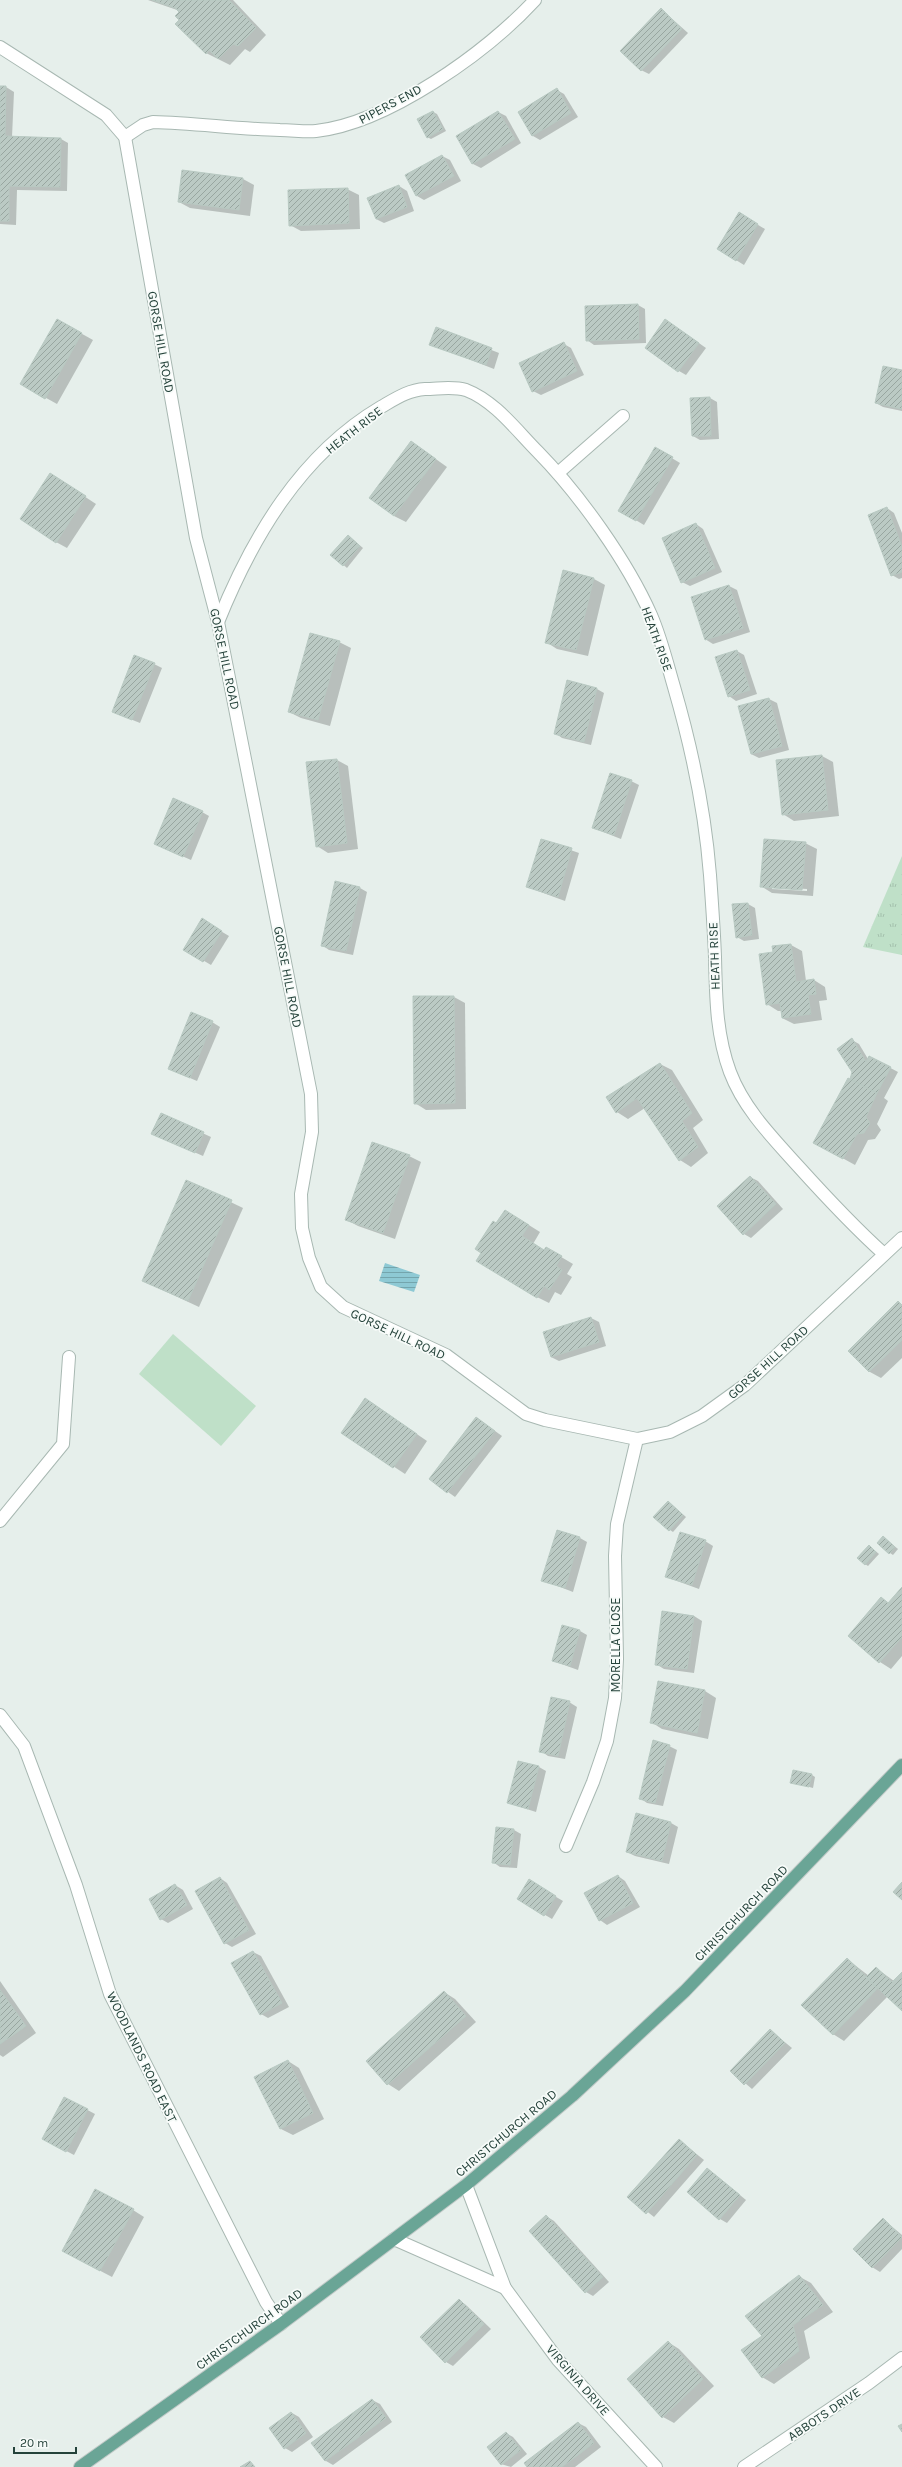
<svg xmlns="http://www.w3.org/2000/svg" width="902" height="2467" viewBox="0 0 902 2467" font-family="Karla,sans-serif">
<style>
.park{fill:url(#park-tufts)}
.garden{fill:#bfe0c8}
.water{fill:url(#water-rules)}
.shadow{fill:#0003;fill-rule:evenodd}
.building{fill:url(#building-hatch);stroke:#b8c9c2}
.lines{fill:none;stroke-linecap:round;stroke-linejoin:round}
.minor-casing{stroke:#a8b8b2;stroke-width:14}
.major-casing{stroke:#c2cac8;stroke-width:14}
.minor{stroke:#fff;stroke-width:12}
.major{stroke:#6aa596;stroke-width:12}
.labels{text-anchor:middle;dominant-baseline:central;stroke-width:3.5;stroke-linejoin:round;paint-order:stroke}
.street-label{font-size:13px;fill:#24423a;stroke:#f7fbf9}
</style>
<defs>
<pattern id="park-tufts" width="24" height="20" patternUnits="userSpaceOnUse"><rect width="24" height="20" fill="#bfe0c8"/><path d="M3 7l-1-3M5 7V3M7 7l1-3M15 17l-1-3M17 17v-4M19 17l1-3" fill="none" stroke="#a4c1ad"/></pattern>
<pattern id="water-rules" width="6" height="5" patternUnits="userSpaceOnUse"><rect width="6" height="5" fill="#8ec9d4"/><path d="M0 2.5h6" fill="none" stroke="#74a5ad"/></pattern>
<pattern id="building-hatch" width="6" height="6" patternUnits="userSpaceOnUse"><rect width="6" height="6" fill="#bbcac4"/><path d="M-1 1l2-2M0 6l6-6M5 7l2-2" fill="none" stroke="#98a6a0"/></pattern>
</defs>
<rect width="100%" height="100%" fill="#e6efeb"/>
<polygon class="park" points="902,856 902,955 863,947"/>
<polygon class="garden" points="173,1334 256,1406 221,1446 139,1374"/>
<polygon class="water" points="385,1263 420,1275 414,1292 379,1281"/>
<g class="shadow">
<polygon points="148,0 233,0 266,35 250,52 245,49 230,65 206,53 181,20 180,11"/>
<polygon points="661,9 688,33 649,74 641,70"/>
<polygon points="0,87 6,87 14,92 12,137 61,139 68,143 67,191 17,190 16,225 0,224"/>
<polygon points="557,90 564,94 578,117 540,140 533,136 519,113"/>
<polygon points="433,112 437,114 446,131 431,139 427,137"/>
<polygon points="498,112 506,116 521,143 481,168 473,164 457,137"/>
<polygon points="442,156 450,160 461,181 424,200 417,196"/>
<polygon points="243,179 254,185 250,216 190,208 179,202"/>
<polygon points="399,186 407,191 414,211 384,223 376,219"/>
<polygon points="347,189 359,195 360,229 301,231 290,225"/>
<polygon points="740,214 765,229 744,265 718,249"/>
<polygon points="638,305 645,309 646,343 594,345 587,340"/>
<polygon points="57,320 93,340 57,404 21,384"/>
<polygon points="666,320 706,348 686,375 679,371"/>
<polygon points="436,328 499,353 494,369 430,344"/>
<polygon points="564,344 571,348 584,375 541,395 533,391"/>
<polygon points="902,371 902,411 883,407 876,403"/>
<polygon points="710,398 717,402 719,439 700,440 693,436"/>
<polygon points="412,442 447,467 406,522 394,516"/>
<polygon points="655,448 680,463 644,525 619,510"/>
<polygon points="61,481 96,504 67,548 56,542"/>
<polygon points="887,508 894,513 902,533 902,578 899,579 892,575"/>
<polygon points="696,524 703,529 722,572 690,586 682,582"/>
<polygon points="351,538 363,548 347,568 332,555"/>
<polygon points="594,579 605,585 588,656 557,649 546,642"/>
<polygon points="729,586 737,590 750,632 713,644 705,639"/>
<polygon points="339,642 351,648 330,726 301,718 289,712"/>
<polygon points="737,651 744,655 757,694 736,701 729,696"/>
<polygon points="154,664 162,668 140,723 113,712"/>
<polygon points="568,681 597,689 604,693 591,745 562,738 555,733"/>
<polygon points="769,699 777,703 789,750 759,758 751,754"/>
<polygon points="822,756 833,762 839,816 794,821 783,814"/>
<polygon points="337,760 348,766 358,849 328,853 317,846"/>
<polygon points="631,781 639,785 621,839 593,828"/>
<polygon points="202,812 209,816 191,860 155,844"/>
<polygon points="542,840 579,853 565,901 527,887"/>
<path d="M805,843L817,849L813,896L772,893L761,886ZM772,887L807,889V891L772,889Z"/>
<polygon points="360,888 367,892 353,955 329,950 322,945"/>
<polygon points="748,904 755,908 759,939 744,941 737,937"/>
<polygon points="202,920 229,936 211,965 184,949"/>
<polygon points="791,945 802,951 806,981 814,980 825,987 827,1000 819,1001 822,1020 794,1024 782,1018 782,1011 778,1011 767,1004 774,953"/>
<polygon points="454,997 465,1003 466,1109 426,1110 415,1103"/>
<polygon points="212,1022 220,1027 197,1081 169,1069"/>
<polygon points="852,1040 859,1044 868,1059 870,1057 898,1072 884,1098 888,1101 877,1124 881,1130 875,1139 868,1140 855,1165 826,1149 858,1082 853,1072"/>
<polygon points="660,1064 672,1070 703,1120 693,1128 708,1153 691,1167 680,1160 645,1108 628,1119 617,1112"/>
<polygon points="161,1114 211,1137 203,1156 160,1137"/>
<polygon points="409,1156 421,1162 395,1239 358,1226 347,1220"/>
<polygon points="750,1177 758,1181 783,1209 751,1238 744,1234"/>
<polygon points="187,1181 243,1208 199,1307 143,1281"/>
<polygon points="516,1217 540,1232 533,1244 545,1251 546,1248 573,1264 567,1274 572,1277 561,1295 555,1292 549,1303 537,1297"/>
<polygon points="898,1303 902,1305 902,1358 881,1378 870,1372 849,1351"/>
<polygon points="591,1318 599,1322 606,1346 559,1361 551,1357"/>
<polygon points="376,1406 427,1441 405,1474 343,1433"/>
<polygon points="477,1418 502,1436 455,1497 430,1479"/>
<polygon points="671,1504 686,1517 673,1532 670,1530"/>
<polygon points="883,1537 898,1549 893,1555 890,1553"/>
<polygon points="580,1538 587,1542 573,1592 542,1580"/>
<polygon points="705,1541 713,1546 699,1589 666,1577"/>
<polygon points="872,1548 879,1554 868,1566 865,1564"/>
<polygon points="902,1589 902,1656 891,1669 880,1662 849,1636 882,1598 889,1603"/>
<polygon points="663,1612 694,1616 702,1621 694,1673 664,1669 656,1664"/>
<polygon points="580,1631 587,1635 578,1670 553,1661"/>
<polygon points="659,1682 705,1691 716,1698 708,1739 662,1729 651,1722"/>
<polygon points="569,1702 577,1707 565,1759 548,1756 541,1751"/>
<polygon points="669,1746 677,1750 663,1806 647,1803 640,1798"/>
<polygon points="539,1767 546,1771 536,1812 508,1803"/>
<polygon points="812,1775 815,1777 813,1788 791,1782"/>
<polygon points="636,1815 671,1823 678,1827 669,1864 635,1856 627,1852"/>
<polygon points="514,1830 521,1834 517,1868 500,1867 493,1862"/>
<polygon points="618,1876 625,1881 640,1907 607,1925 600,1920"/>
<polygon points="220,1878 227,1883 256,1934 232,1947 225,1943"/>
<polygon points="529,1881 563,1901 552,1919 518,1899"/>
<polygon points="175,1885 183,1890 193,1909 168,1923 161,1919"/>
<polygon points="253,1952 261,1956 289,2007 268,2018 261,2014 233,1963"/>
<polygon points="847,1959 869,1976 876,1968 894,1981 902,1974 902,2010 888,1996 844,2041 833,2034"/>
<polygon points="0,1981 36,2033 3,2057 0,2055"/>
<polygon points="444,1992 455,1999 476,2022 399,2091 388,2084 367,2061"/>
<polygon points="770,2030 792,2048 752,2089 731,2071"/>
<polygon points="288,2061 299,2068 324,2119 293,2135 281,2129 256,2077"/>
<polygon points="65,2098 95,2114 74,2155 51,2143"/>
<polygon points="679,2140 704,2160 654,2217 629,2197"/>
<polygon points="708,2169 746,2200 727,2223 720,2219"/>
<polygon points="133,2210 144,2217 112,2277 74,2257"/>
<polygon points="546,2216 554,2221 609,2282 593,2296 586,2292"/>
<polygon points="883,2219 902,2235 902,2249 880,2272 872,2267"/>
<polygon points="800,2277 811,2283 833,2312 804,2331 810,2358 774,2384 762,2377 764,2336"/>
<polygon points="459,2300 466,2305 491,2329 453,2366 446,2362"/>
<polygon points="668,2342 679,2349 714,2386 674,2423 663,2417"/>
<polygon points="372,2400 380,2404 392,2422 333,2465 326,2461 312,2443"/>
<polygon points="292,2413 299,2417 313,2437 292,2452 285,2448"/>
<polygon points="578,2423 586,2427 601,2447 575,2467 528,2467"/>
<polygon points="506,2433 513,2437 527,2454 511,2467 501,2464"/>
</g>
<g class="building">
<polygon points="152,0 229,0 256,28 238,46 233,44 218,59 209,50 206,54 175,24 179,20 175,16 179,12 175,8"/>
<polygon points="661,8 682,29 641,71 620,51"/>
<polygon points="0,86 6,86 5,136 61,138 60,187 9,186 9,221 0,221"/>
<polygon points="557,88 571,113 532,136 518,112"/>
<polygon points="433,111 443,129 427,138 417,119"/>
<polygon points="498,111 515,139 472,164 456,136"/>
<polygon points="442,155 454,176 416,196 405,175"/>
<polygon points="182,170 243,178 239,210 178,202"/>
<polygon points="399,185 407,207 376,219 367,198"/>
<polygon points="348,188 349,223 289,226 288,190"/>
<polygon points="739,212 758,224 736,261 717,249"/>
<polygon points="638,304 639,339 586,341 585,306"/>
<polygon points="57,319 82,333 45,399 20,384"/>
<polygon points="665,319 699,343 678,372 645,348"/>
<polygon points="436,327 492,348 486,365 429,345"/>
<polygon points="564,342 577,371 532,392 519,363"/>
<polygon points="883,366 902,370 902,409 875,403"/>
<polygon points="710,397 711,436 692,436 690,398"/>
<polygon points="411,441 436,459 394,516 369,498"/>
<polygon points="655,447 673,457 636,521 618,511"/>
<polygon points="50,473 86,496 56,543 20,519"/>
<polygon points="887,507 902,547 902,572 891,576 868,515"/>
<polygon points="696,523 715,568 681,583 662,538"/>
<polygon points="348,535 360,546 343,566 330,555"/>
<polygon points="563,570 594,578 576,650 545,643"/>
<polygon points="729,585 743,628 705,640 691,597"/>
<polygon points="310,633 340,641 318,720 288,712"/>
<polygon points="737,650 750,690 728,697 715,657"/>
<polygon points="134,655 155,663 132,720 112,712"/>
<polygon points="567,680 597,688 584,742 554,734"/>
<polygon points="769,698 782,746 751,754 738,706"/>
<polygon points="822,755 828,810 782,815 776,760"/>
<polygon points="337,759 347,843 316,847 306,762"/>
<polygon points="610,773 632,780 614,835 592,828"/>
<polygon points="173,798 203,811 183,857 154,844"/>
<polygon points="541,839 572,848 558,897 526,887"/>
<polygon points="764,839 806,842 802,890 760,887"/>
<polygon points="335,881 360,887 346,951 321,946"/>
<polygon points="748,903 752,935 736,938 732,904"/>
<polygon points="202,918 222,931 203,962 183,950"/>
<polygon points="791,944 796,982 814,979 816,994 808,995 811,1014 782,1018 780,1003 766,1005 759,954 773,952 772,946"/>
<polygon points="413,996 454,996 455,1103 414,1104"/>
<polygon points="191,1012 213,1021 190,1078 168,1069"/>
<polygon points="852,1038 866,1062 869,1056 891,1067 877,1093 850,1079 852,1072 837,1049"/>
<polygon points="660,1063 692,1113 682,1121 698,1147 679,1161 637,1098 616,1113 606,1097"/>
<polygon points="848,1078 877,1093 866,1117 870,1123 864,1133 857,1134 843,1159 813,1143"/>
<polygon points="161,1113 204,1132 195,1153 151,1134"/>
<polygon points="372,1142 410,1155 383,1233 345,1220"/>
<polygon points="750,1176 776,1204 743,1235 717,1206"/>
<polygon points="186,1180 232,1200 188,1301 142,1281"/>
<polygon points="505,1210 529,1225 522,1236 544,1250 546,1247 562,1256 556,1266 562,1270 549,1290 544,1286 537,1298 476,1261 481,1253 475,1249 493,1221 496,1223"/>
<polygon points="898,1301 902,1305 902,1340 869,1372 848,1351"/>
<polygon points="591,1317 599,1342 551,1357 543,1332"/>
<polygon points="365,1398 417,1434 393,1468 341,1433"/>
<polygon points="476,1417 495,1431 447,1493 429,1479"/>
<polygon points="668,1501 683,1515 669,1531 653,1517"/>
<polygon points="557,1530 580,1537 565,1588 541,1581"/>
<polygon points="680,1532 706,1540 692,1585 665,1577"/>
<polygon points="883,1536 895,1547 889,1554 877,1543"/>
<polygon points="869,1545 876,1552 865,1565 857,1558"/>
<polygon points="902,1587 902,1637 879,1663 848,1636 881,1597 888,1603"/>
<polygon points="662,1611 694,1616 687,1669 655,1665"/>
<polygon points="562,1625 580,1630 570,1666 552,1661"/>
<polygon points="658,1681 705,1690 697,1733 650,1723"/>
<polygon points="551,1697 570,1701 558,1756 539,1752"/>
<polygon points="653,1740 670,1745 655,1803 639,1799"/>
<polygon points="518,1761 539,1766 528,1809 507,1803"/>
<polygon points="793,1770 812,1774 809,1787 790,1783"/>
<polygon points="636,1813 671,1822 662,1861 626,1852"/>
<polygon points="496,1827 514,1829 510,1865 492,1863"/>
<polygon points="618,1875 633,1903 599,1921 584,1893"/>
<polygon points="220,1877 249,1930 224,1944 195,1891"/>
<polygon points="529,1879 556,1896 544,1916 517,1899"/>
<polygon points="902,1882 902,1900 893,1892"/>
<polygon points="175,1884 187,1905 160,1920 149,1899"/>
<polygon points="253,1951 282,2003 260,2015 231,1963"/>
<polygon points="847,1958 878,1988 833,2035 801,2005"/>
<polygon points="876,1967 892,1982 902,1972 902,2011 866,1977"/>
<polygon points="0,1990 26,2026 0,2044"/>
<polygon points="444,1991 466,2016 387,2085 366,2061"/>
<polygon points="770,2029 785,2043 744,2085 730,2071"/>
<polygon points="288,2060 313,2113 280,2129 254,2077"/>
<polygon points="64,2097 88,2109 66,2152 42,2139"/>
<polygon points="679,2139 697,2155 646,2214 627,2197"/>
<polygon points="707,2168 740,2195 719,2220 687,2192"/>
<polygon points="95,2189 134,2209 100,2271 62,2251"/>
<polygon points="546,2215 603,2277 585,2293 529,2231"/>
<polygon points="883,2218 902,2237 872,2268 853,2249"/>
<polygon points="799,2275 823,2305 793,2325 799,2351 762,2378 741,2350 762,2336 745,2316"/>
<polygon points="459,2299 484,2324 445,2363 420,2337"/>
<polygon points="668,2341 703,2379 662,2418 627,2379"/>
<polygon points="372,2399 386,2418 325,2461 311,2443"/>
<polygon points="291,2412 306,2433 284,2449 269,2428"/>
<polygon points="578,2422 594,2443 562,2467 527,2467 524,2463"/>
<polygon points="902,2424 902,2432 898,2426"/>
<polygon points="506,2432 521,2450 501,2465 487,2447"/>
<polygon points="250,2461 255,2467 240,2467"/>
</g>
<g class="lines">
<g class="minor-casing">
<g id="minor">
<polyline points="0,47 106,115 125,137 196,538 218,622 311,1094 312,1132 301,1194 302,1228 309,1258 321,1287 343,1307 446,1355 526,1414 545,1420 637,1439 670,1432 702,1416 745,1385 902,1238"/>
<path d="M125,137L143,125L153,122C195,123 237,129 280,130C292,130 305,132 316,131C388,123 487,52 535,0"/>
<polyline points="558,473 623,416"/>
<path d="M218,622C252,538 300,455 381,407C395,399 408,390 425,389C438,389 453,386 466,390C495,401 517,431 538,452C580,495 627,561 651,615C661,638 667,663 674,687C692,749 705,811 710,875C712,903 714,930 715,957C716,997 716,1034 730,1072C744,1109 772,1137 798,1166C826,1197 854,1227 884,1254"/>
<polyline points="0,1521 63,1444 69,1357"/>
<polyline points="0,1715 24,1746 76,1885 110,1994 266,2302 281,2324"/>
<polyline points="566,1846 593,1782 607,1741 615,1698 617,1659 615,1556 617,1524 637,1439"/>
<polyline points="466,2185 505,2288 558,2360 656,2467"/>
<polyline points="394,2239 505,2288"/>
<polyline points="744,2467 869,2383 902,2358"/>
</g>
</g>
<g class="major-casing">
<polyline id="major" points="80,2467 281,2324 466,2185 572,2096 685,1991 902,1765"/>
</g>
<use href="#minor" class="minor"/>
<use href="#major" class="major"/>
</g>
<g class="labels">
<g class="street-label">
<text transform="translate(390 104) rotate(-28)">PIPERS END</text>
<text transform="translate(161 342) rotate(80)">GORSE HILL ROAD</text>
<text transform="translate(354 430) rotate(-38)">HEATH RISE</text>
<text transform="translate(657 639) rotate(70)">HEATH RISE</text>
<text transform="translate(225 659) rotate(78)">GORSE HILL ROAD</text>
<text transform="translate(714 956) rotate(-92)">HEATH RISE</text>
<text transform="translate(288 977) rotate(79)">GORSE HILL ROAD</text>
<text transform="translate(398 1334) rotate(25)">GORSE HILL ROAD</text>
<text transform="translate(768 1362) rotate(-42)">GORSE HILL ROAD</text>
<text transform="translate(615 1645) rotate(-90)">MORELLA CLOSE</text>
<text transform="translate(741 1913) rotate(-46)">CHRISTCHURCH ROAD</text>
<text transform="translate(142 2057) rotate(64)">WOODLANDS ROAD EAST</text>
<text transform="translate(506 2133) rotate(-40)">CHRISTCHURCH ROAD</text>
<text transform="translate(249 2329) rotate(-36)">CHRISTCHURCH ROAD</text>
<text transform="translate(578 2380) rotate(49)">VIRGINIA DRIVE</text>
<text transform="translate(824 2414) rotate(-34)">ABBOTS DRIVE</text>
</g>
</g>
<path d="M14 2447v6h62v-6" fill="none" stroke="#24423a" stroke-width="2"/>
<text x="20" y="2447" font-size="12" fill="#24423a" stroke="#f7fbf9" stroke-width="3" paint-order="stroke">20 m</text>
</svg>
